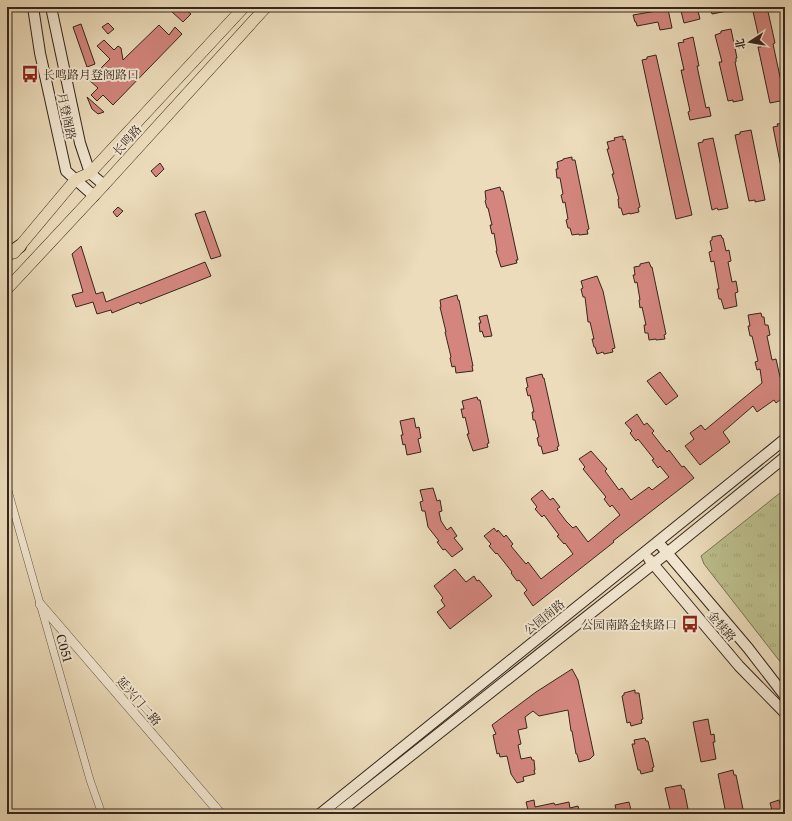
<svg xmlns="http://www.w3.org/2000/svg" width="792" height="821" viewBox="0 0 792 821" font-family="'Libre Caslon Text','Noto Serif SC',serif">
<style>
.grass{fill:url(#grass-tufts);stroke:#787254}
.building{fill:#d4867e;stroke:#35261c}
.lines{fill:none;stroke-linecap:round;stroke-linejoin:round}
.minor-casing{stroke:#635444;stroke-width:8}
.tertiary-casing{stroke:#635444;stroke-width:10}
.secondary-casing{stroke:#35261c;stroke-width:12}
.primary-casing{stroke:#35261c;stroke-width:12}
.trunk-casing{stroke:#35261c;stroke-width:14}
.minor{stroke:#f3e8d3;stroke-width:7}
.tertiary{stroke:#f3e8d3;stroke-width:9}
.secondary{stroke:#f3e8d3;stroke-width:10}
.primary{stroke:#ecdcbb;stroke-width:11}
.trunk{stroke:#ecdcbb;stroke-width:12}
.labels{text-anchor:middle;dominant-baseline:central;stroke-width:4;stroke-linejoin:round;paint-order:stroke}
.poi-label{font-size:12px;fill:#35261c;stroke:#f3e8d3;text-anchor:start}
.street-label{font-size:12px;fill:#35261c;stroke:#f3e8d3}
</style>
<defs>
<pattern id="grass-tufts" width="24" height="20" patternUnits="userSpaceOnUse"><rect width="24" height="20" fill="#bcbf8d"/><path d="M3 7l-1-3M5 7V3M7 7l1-3M15 17l-1-3M17 17v-4M19 17l1-3" fill="none" stroke="#a2a479"/></pattern>
</defs>
<rect width="100%" height="100%" fill="#ecdcbb"/>
<filter id="stains"><feTurbulence type="fractalNoise" baseFrequency=".005" numOctaves="4"/><feColorMatrix values="0 0 0 0 .2 0 0 0 0 .09 0 0 0 0 .02 0 0 0 .5 -.17"/></filter>
<radialGradient id="worn" r=".72"><stop offset=".6" stop-color="#630" stop-opacity="0"/><stop offset="1" stop-color="#630" stop-opacity=".3"/></radialGradient>
<polygon class="grass" points="785,489 785,668 704,564 701,556"/>
<g class="building">
<polygon points="175,7 179,7 183,11 185,9 191,14 183,22 171,11"/>
<polygon points="680,7 697,7 700,19 684,23"/>
<polygon points="710,7 732,7 732,10 712,14"/>
<polygon points="752,7 767,7 775,43 773,44 785,100 770,103 758,47 761,47"/>
<polygon points="668,9 672,28 660,30 658,22 637,26 636,22 635,22 633,15"/>
<polygon points="108,23 114,29 108,34 102,27"/>
<polygon points="81,24 95,64 87,67 73,27"/>
<polygon points="159,25 169,35 175,27 182,34 113,105 103,95 97,101 91,95 98,88 89,80 110,59 97,46 104,40 114,50 118,46 121,48 123,60"/>
<polygon points="731,29 737,58 736,58 736,62 735,62 743,100 733,102 733,100 728,101 719,62 722,62 715,35 721,33 721,31"/>
<polygon points="693,37 699,66 697,66 706,108 709,107 711,116 690,120 688,112 690,111 681,70 684,70 678,43 684,42 683,40"/>
<polygon points="656,55 692,215 676,219 642,60 647,59 647,57"/>
<polygon points="87,97 104,112 98,114 92,109"/>
<polygon points="785,123 785,171 782,172 773,127 778,126 777,124"/>
<polygon points="751,130 765,200 755,202 755,200 749,201 735,135 740,134 740,132"/>
<polygon points="623,136 623,140 625,139 640,207 638,208 639,212 630,214 630,213 623,215 621,208 619,208 618,199 619,199 612,174 614,174 607,149 609,149 607,142 615,140 614,138"/>
<polygon points="713,138 728,208 718,210 717,208 712,210 698,143 703,142 703,140"/>
<polygon points="572,157 572,160 575,160 589,229 587,230 588,234 579,235 579,234 572,235 570,228 568,228 566,220 568,219 565,202 563,203 561,195 563,194 560,178 557,178 556,169 558,169 557,162 563,160 563,159"/>
<polygon points="160,163 164,169 156,177 151,171"/>
<polygon points="500,187 501,191 503,191 506,204 518,260 516,260 517,263 501,267 496,251 497,251 494,233 492,234 490,225 492,225 488,208 487,208 485,201 486,200 485,191"/>
<polygon points="118,207 123,211 117,217 113,212"/>
<polygon points="205,211 221,256 211,259 195,214"/>
<polygon points="721,235 722,238 723,238 726,251 729,250 731,261 728,262 732,282 736,281 738,292 735,293 737,306 724,309 721,299 719,299 717,289 719,289 714,261 711,262 709,252 712,251 710,241 712,240 712,237"/>
<polygon points="81,246 96,294 103,292 106,302 205,262 211,276 140,304 139,302 112,313 111,310 97,314 93,302 76,307 72,295 83,292 72,254"/>
<polygon points="649,262 651,267 652,267 666,334 664,335 665,339 656,340 656,339 649,340 648,333 645,333 644,325 646,325 642,307 640,308 639,300 640,300 637,282 635,283 633,275 635,275 634,267 640,266 640,264"/>
<polygon points="597,276 603,291 615,348 612,349 613,352 604,354 603,352 597,354 595,347 594,347 592,339 594,339 590,322 588,322 585,297 583,297 581,289 583,288 581,281"/>
<polygon points="457,295 458,300 459,300 473,366 472,366 473,371 456,373 455,366 452,367 450,358 451,357 445,332 446,332 440,307 441,307 440,300"/>
<polygon points="761,313 762,317 764,317 765,325 768,325 770,335 767,336 772,360 776,359 780,377 785,373 785,396 776,403 774,400 757,412 753,406 723,432 730,442 700,465 685,446 694,439 690,433 701,425 705,430 762,383 760,369 757,370 755,362 758,361 752,336 750,336 748,326 750,326 748,315"/>
<polygon points="487,315 492,336 484,337 482,331 480,332 479,323 481,323 479,317"/>
<polygon points="660,372 678,396 666,405 647,381"/>
<polygon points="542,374 543,378 544,378 559,446 557,447 558,450 543,454 541,446 539,446 537,438 539,437 535,420 533,420 532,412 534,412 530,395 528,396 526,388 528,387 526,378"/>
<polygon points="477,397 478,400 480,400 489,443 487,444 488,447 473,451 467,434 469,434 465,417 463,418 461,409 464,409 462,401"/>
<polygon points="637,414 644,425 647,423 654,431 652,433 667,452 669,450 682,467 684,466 694,478 613,541 614,542 533,606 524,593 527,590 519,580 517,581 511,573 512,572 497,553 496,554 489,546 491,544 484,536 494,528 497,532 498,530 504,537 506,535 513,544 511,546 526,564 528,562 541,579 573,554 565,543 564,544 557,536 559,535 544,515 542,517 535,509 537,507 531,499 542,490 550,500 553,498 560,507 557,509 566,521 573,528 576,526 588,542 620,515 612,505 610,507 604,499 606,497 583,469 585,467 579,459 591,451 607,469 605,471 619,490 622,488 631,500 649,487 652,490 669,477 660,466 658,468 652,460 654,459 638,439 636,441 630,433 632,431 625,423"/>
<polygon points="414,418 416,428 419,427 421,438 418,439 421,452 407,455 405,444 403,445 401,435 403,435 400,421"/>
<polygon points="433,488 437,501 440,500 442,511 439,512 441,521 447,530 451,527 457,536 454,538 463,549 452,557 445,549 443,550 437,542 439,541 428,527 425,511 422,511 420,502 423,501 420,490"/>
<polygon points="455,569 466,582 474,576 477,581 479,580 492,596 450,629 437,612 445,606 441,600 443,598 434,586"/>
<polygon points="572,669 578,680 594,755 590,759 579,762 577,754 576,754 572,731 571,731 568,710 539,716 533,711 525,717 527,728 518,730 521,744 518,745 521,759 531,757 532,760 534,760 535,770 534,770 535,774 523,777 524,781 517,783 511,774 507,756 500,757 499,753 497,754 493,735 496,734 492,725 536,692"/>
<polygon points="635,690 635,693 639,693 643,719 641,720 642,723 631,726 630,722 627,723 622,696 624,695 624,693"/>
<polygon points="708,719 711,735 714,734 715,742 713,742 716,759 701,762 693,722"/>
<polygon points="645,738 646,741 648,741 654,767 652,768 653,771 641,774 640,770 638,770 632,744 635,744 634,740"/>
<polygon points="733,770 734,775 736,775 744,814 726,814 718,774"/>
<polygon points="681,785 682,789 684,789 689,814 671,814 665,788"/>
<polygon points="534,800 535,807 554,803 555,805 569,802 570,808 578,806 580,813 574,814 529,814 526,802"/>
<polygon points="779,800 783,814 773,814 770,803"/>
<polygon points="629,802 632,814 617,814 615,805"/>
</g>
<g class="lines">
<g class="minor-casing">
<polyline id="minor" points="7,487 90,780 102,814"/>
</g>
<g class="tertiary-casing">
<polyline id="tertiary" points="40,604 221,814"/>
</g>
<g class="secondary-casing">
<g id="secondary">
<polyline points="33,7 40,53 66,171 94,196"/>
<polyline points="51,7 80,143 90,173 104,185"/>
<polyline points="658,542 748,648 785,696"/>
<polyline points="649,559 739,666 785,713"/>
<polyline points="320,814 785,439"/>
<polyline points="337,814 667,553 785,457"/>
</g>
</g>
<g class="primary-casing">
<g id="primary">
<polyline points="14,253 76,179 90,173 244,7"/>
<polyline points="7,289 104,185 266,7"/>
</g>
</g>
<g class="trunk-casing">
<polyline id="trunk" points="7,255 20,246"/>
</g>
<use href="#minor" class="minor"/>
<use href="#tertiary" class="tertiary"/>
<use href="#secondary" class="secondary"/>
<use href="#primary" class="primary"/>
<use href="#trunk" class="trunk"/>
</g>
<defs>
<g id="bus-bare" transform="scale(1.38)"><path d="M-5-6H5V4H4V6H2V4H-2V6H-4V4H-5ZM-3.5-4V0h7V-4ZM-3.5 1.2v1.5H-2V1.2ZM2 1.2v1.5H3.5V1.2Z" fill="#8f2418" stroke="#f3e8d3" stroke-width="2.5" paint-order="stroke"/></g>
</defs>
<g fill-rule="evenodd">
<use href="#bus-bare" x="30" y="74"/>
<use href="#bus-bare" x="690" y="624"/>
</g>
<g class="labels">
<g class="poi-label">
<text x="43" y="74">长鸣路月登阁路口</text>
<text x="677" y="624" text-anchor="end">公园南路金犊路口</text>
</g>
<g class="street-label">
<text transform="translate(67 116) rotate(78)">月登阁路</text>
<text transform="translate(127 140) rotate(-48)">长鸣路</text>
<text transform="translate(544 617) rotate(-39)">公园南路</text>
<text transform="translate(722 626) rotate(49)">金犊路</text>
<text transform="translate(64 648) rotate(74)">C051</text>
<text transform="translate(139 701) rotate(49)">延兴门二路</text>
</g>
</g>
<rect width="792" height="821" fill="none" stroke="#ecdcbb" stroke-width="24"/>
<rect x="8" y="8" width="776" height="805" fill="none" stroke="#35261c" stroke-width="2"/>
<rect x="12" y="12" width="768" height="797" fill="none" stroke="#35261c"/>
<g transform="translate(750 42) rotate(258)" stroke="#f3e8d3" stroke-width="3" paint-order="stroke">
<path d="M0-3L7 15L0 10L-7 15Z" fill="#35261c"/>
<text y="-6" font-size="11" font-weight="bold" text-anchor="middle" fill="#35261c">北</text>
</g>
<rect width="100%" height="100%" filter="url(#stains)"/>
<rect width="100%" height="100%" fill="url(#worn)"/>
</svg>
